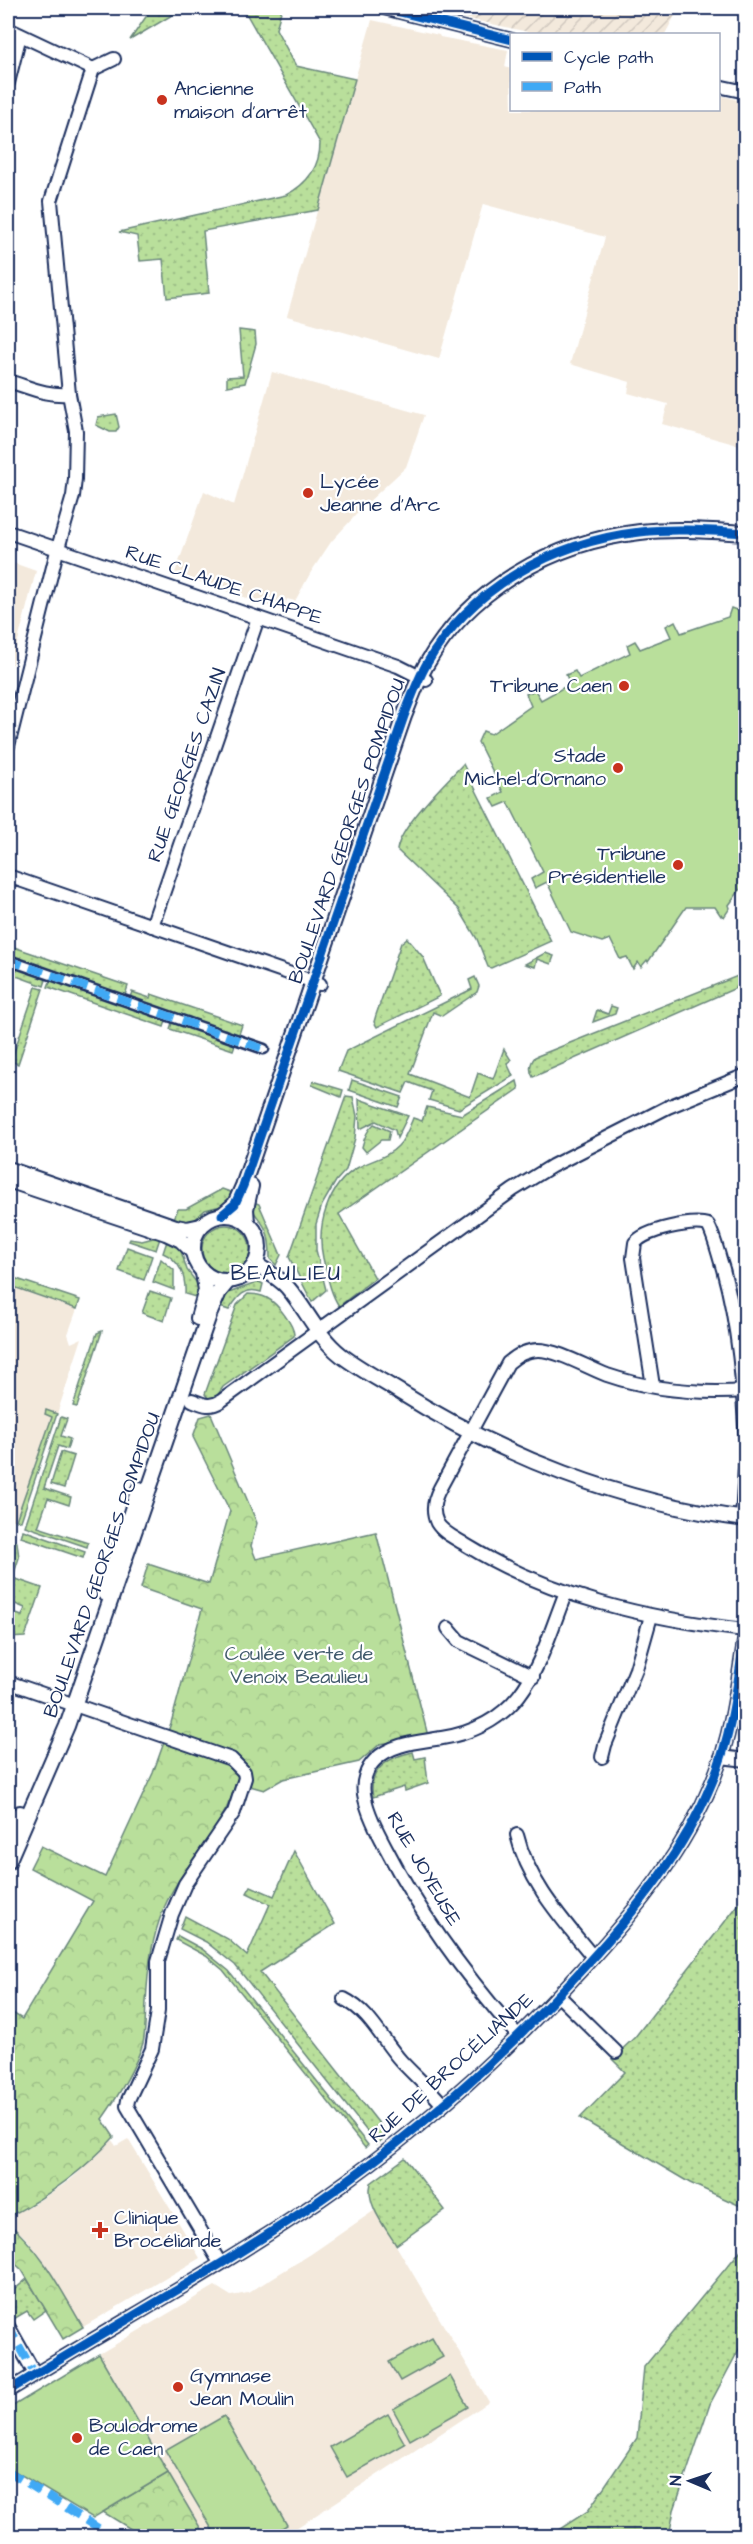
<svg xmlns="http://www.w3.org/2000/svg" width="753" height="2544" viewBox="0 0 753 2544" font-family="'Architects Daughter',sans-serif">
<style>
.built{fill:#f3e9dc}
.industrial{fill:url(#industrial-furrows)}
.grass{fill:url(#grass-dots);stroke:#6a877c;stroke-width:1.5}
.forest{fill:url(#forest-crowns);stroke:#6a877c;stroke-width:1.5}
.garden{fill:#b9df9b;stroke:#6a877c;stroke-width:1.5}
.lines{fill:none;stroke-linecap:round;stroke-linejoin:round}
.pedestrian-casing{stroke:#1b2f5e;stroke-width:13}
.minor-casing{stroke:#1b2f5e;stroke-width:16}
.tertiary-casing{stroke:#1b2f5e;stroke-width:18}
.pedestrian{stroke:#fff;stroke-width:8}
.minor{stroke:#fff;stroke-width:12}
.tertiary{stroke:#fff;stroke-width:14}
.quiet{stroke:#3fa9f5;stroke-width:8;stroke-dasharray:15 8;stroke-linecap:butt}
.cycleway-casing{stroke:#fff;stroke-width:13}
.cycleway{stroke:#0057b8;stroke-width:9}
.poi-dot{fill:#c8321e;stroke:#fff;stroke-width:2}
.labels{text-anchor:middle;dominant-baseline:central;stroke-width:4.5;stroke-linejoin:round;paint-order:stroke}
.poi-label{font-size:20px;fill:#1b2f5e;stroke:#fff;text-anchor:start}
.street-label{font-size:20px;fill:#1b2f5e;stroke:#fff}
.park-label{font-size:20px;fill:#425b6d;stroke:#fff}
.quarter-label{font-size:22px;letter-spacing:1.5px;fill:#1b2f5e;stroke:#fff}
</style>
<defs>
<pattern id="industrial-furrows" width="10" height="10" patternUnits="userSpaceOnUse" patternTransform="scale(1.5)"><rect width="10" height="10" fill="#f3e9dc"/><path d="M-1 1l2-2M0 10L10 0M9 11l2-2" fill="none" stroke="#d0c8bf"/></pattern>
<pattern id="grass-dots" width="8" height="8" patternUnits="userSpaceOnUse" patternTransform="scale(1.5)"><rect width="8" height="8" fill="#b9df9b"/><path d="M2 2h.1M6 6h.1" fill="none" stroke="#9ec088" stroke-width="1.8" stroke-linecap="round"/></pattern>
<pattern id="forest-crowns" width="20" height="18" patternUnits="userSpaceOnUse" patternTransform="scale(1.5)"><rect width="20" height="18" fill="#b9df9b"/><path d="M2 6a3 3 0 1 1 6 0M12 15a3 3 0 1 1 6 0" fill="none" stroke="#9ec088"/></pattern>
</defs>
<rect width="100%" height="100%" fill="#fff"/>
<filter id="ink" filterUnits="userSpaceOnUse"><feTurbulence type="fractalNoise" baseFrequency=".0167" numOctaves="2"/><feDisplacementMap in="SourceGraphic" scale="12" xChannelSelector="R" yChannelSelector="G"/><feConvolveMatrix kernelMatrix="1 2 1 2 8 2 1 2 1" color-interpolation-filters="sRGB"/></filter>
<g filter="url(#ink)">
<g class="built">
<polygon points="372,20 439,35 440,37 508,50 505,67 511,69 512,110 718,110 719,95 745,102 745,447 662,424 668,404 628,393 630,382 570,364 605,237 483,204 439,359 287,316"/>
<polygon points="272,372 424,415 406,467 364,506 331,542 311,572 295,601 287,599 283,611 175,573 204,491 234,505"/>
<polygon points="8,561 36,571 8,680"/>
<polygon points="8,1285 77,1309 68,1334 71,1343 82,1338 56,1417 52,1417 16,1521 8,1518"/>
<polygon points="128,2139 200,2258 83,2327 43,2260 26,2238 8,2223 8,2217 34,2204 69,2181 97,2156 112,2140 116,2146"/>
<polygon points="375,2210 489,2402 284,2536 205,2536 99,2354 215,2286 231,2296 248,2293 311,2254"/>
</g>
<polygon class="industrial" points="419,8 679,8 665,34 537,34"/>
<g class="grass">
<polygon points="152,8 184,8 130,40"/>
<path d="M236,8H282L276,29L296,66L355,79L318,210L203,231L209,293L167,298L163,259L140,261L137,236L119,232L286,195C307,184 320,168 320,143L247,15Z"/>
<polygon points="239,330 255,332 256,344 245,383 227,386 227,377 243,376"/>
<polygon points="116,414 119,427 116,432 110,432 96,425 98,417"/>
<path d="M463,764L551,941L491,968L488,967L477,939L459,909L397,850C400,826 446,782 463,764Z"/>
<polygon points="407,938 423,957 440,996 377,1027 374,1022 376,1015 401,943"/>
<polygon points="8,945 128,986 124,998 8,958"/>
<polygon points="545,953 554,956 551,964 537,959 535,967 525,964"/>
<polygon points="8,964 47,977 44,986 8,973"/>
<path d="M745,973V984L533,1077C529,1070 530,1063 535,1057Z"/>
<polygon points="475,977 479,986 477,992 442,1016 433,1012 410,1074 470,1097 478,1073 493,1079 504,1049 511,1060 507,1063 513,1076 459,1109 429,1100 432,1091 408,1082 403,1093 338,1071 346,1051 472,989 469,980"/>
<polygon points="51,979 167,1018 164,1027 48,987"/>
<polygon points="36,987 43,989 18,1064 11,1061"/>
<polygon points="132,992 150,998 151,994 242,1025 238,1037 129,1000"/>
<polygon points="611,1006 617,1008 615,1014 593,1022 597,1010 608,1014"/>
<polygon points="173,1020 236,1042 233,1050 170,1029"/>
<polygon points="352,1080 402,1097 398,1107 349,1090"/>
<polygon points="313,1081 343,1090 341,1097 312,1085"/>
<path d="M517,1081L519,1089L339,1214L375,1278L339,1306C330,1293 327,1274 323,1258C316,1226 328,1185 357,1168C371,1160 387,1158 398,1146C405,1139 409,1128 413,1118L422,1121L427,1107L462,1115Z"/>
<polygon points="346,1096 353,1097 357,1116 355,1138 346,1170 336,1181 322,1205 316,1224 316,1250 326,1290 312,1302 289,1257"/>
<polygon points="359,1099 408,1116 397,1138 395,1130 376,1121 360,1129"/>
<polygon points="222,1189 236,1194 225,1205 205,1210 191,1223 172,1223 178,1209 186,1209"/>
<path d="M251,1201L259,1204L281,1255L276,1265L270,1259C270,1249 270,1239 266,1230C260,1217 252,1215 251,1201Z"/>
<circle cx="226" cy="1249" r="24"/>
<polygon points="157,1237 160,1238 156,1250 129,1241 130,1239 142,1241"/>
<path d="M168,1238L180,1248L187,1270L199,1286V1298L185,1294C186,1277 180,1260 163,1253Z"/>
<polygon points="127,1247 152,1256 144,1280 119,1271"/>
<polygon points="161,1259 174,1270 174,1290 153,1282"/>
<polygon points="8,1276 80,1300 77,1309 8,1285"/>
<path d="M259,1282L263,1284L261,1292C244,1286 237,1298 229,1310L217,1306L226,1294Z"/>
<polygon points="150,1291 171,1298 164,1321 142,1313"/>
<path d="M248,1294C255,1294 261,1295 267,1298C277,1303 295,1326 294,1336L223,1387L217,1396L209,1399L205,1394L237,1305Z"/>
<polygon points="102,1331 77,1407 73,1406 97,1333"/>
<polygon points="46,1410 57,1414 21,1521 16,1520 52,1417 45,1414"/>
<polygon points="61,1417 67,1419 61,1436 70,1439 67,1449 58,1446 44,1488 71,1497 69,1505 48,1498 38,1527 88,1543 87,1547 25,1526"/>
<polygon points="61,1452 74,1456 64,1488 51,1484"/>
<polygon points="23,1530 85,1552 83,1558 21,1537"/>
<polygon points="8,1539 17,1542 19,1558 12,1579 8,1578"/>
<polygon points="16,1579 42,1588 25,1637 8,1638 8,1611 22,1616 25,1608 8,1601"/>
<path d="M413,1752L415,1759L425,1757L428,1783L405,1791L404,1787L373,1797C367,1768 389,1757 413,1752Z"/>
<polygon points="294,1851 335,1924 260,1972 388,2135 377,2144 235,1965 206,1942 180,1929 185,1916 228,1939 247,1956 270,1904 247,1893 251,1886 274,1896"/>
<polygon points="745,1896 745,2208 690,2183 580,2118 625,2072 612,2059 635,2037"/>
<polygon points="178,1936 202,1949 229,1971 368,2145 365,2148 223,1970 206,1956 176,1940"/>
<path d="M405,2158L445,2210L396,2245C386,2228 365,2204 371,2183Z"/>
<polygon points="745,2245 745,2338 710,2404 674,2510 669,2536 549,2536 588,2511 637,2438 644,2367"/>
<polygon points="27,2279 46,2310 33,2319 27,2311 12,2320 8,2312 8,2295"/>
</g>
<g class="forest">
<path d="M374,1124L390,1131L388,1140H381L366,1152L362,1147C364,1138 367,1130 374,1124Z"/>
<path d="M211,1414L257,1523L251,1546L256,1559L376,1532L428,1736L380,1744L359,1762L283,1779L264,1790L236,1782C228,1824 181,1866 164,1908C151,1939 148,1969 146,2002C145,2015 146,2031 143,2043C134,2071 119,2095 102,2119L114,2137C84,2171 48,2196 8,2217V2010L22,2019L93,1901L30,1868L41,1846L105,1877L153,1773L171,1723L202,1609L141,1588L148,1564L209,1584L230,1511L193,1437L200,1417Z"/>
<path d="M8,2223C42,2251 61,2290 83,2327L63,2339L22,2270L8,2257Z"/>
<polygon points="168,2473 205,2536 142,2536 103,2512"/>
</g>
<g class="garden">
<polygon points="731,608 742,612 745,622 745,883 729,905 730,908 724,917 722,914 721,916 715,907 686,907 648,962 647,960 641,967 638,962 633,969 627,957 620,959 610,939 602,942 571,932 547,882 535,888 531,879 543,872 508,802 496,807 491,798 503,792 478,742 483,731 491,734 531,706 526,694 535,690 541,700 570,684 566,675 575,671 579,678 630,653 627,645 635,641 640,649 671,637 666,626 675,621 681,633 728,617"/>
<polygon points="432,2338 443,2357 400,2381 389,2362"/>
<polygon points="99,2354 168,2473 93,2518 8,2467 8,2409"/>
<polygon points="450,2376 468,2407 410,2440 393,2409"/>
<polygon points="388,2414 405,2444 347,2477 330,2447"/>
<polygon points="224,2416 287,2525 269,2536 216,2536 165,2450"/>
</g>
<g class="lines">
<g class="pedestrian-casing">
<polyline id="pedestrian" points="8,960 264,1049"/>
</g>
<g class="minor-casing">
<g id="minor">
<polyline points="384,8 512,40"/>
<polyline points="8,29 93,69"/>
<polyline points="93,69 114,59"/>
<polyline points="8,83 20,35"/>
<polyline points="718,86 746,92"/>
<path d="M8,381C29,387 46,396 69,394"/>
<polyline points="8,532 398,666 426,680"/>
<polyline points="8,746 56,555 73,496 75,479 76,431 69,394 51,201 93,69"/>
<polyline points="8,876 320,984"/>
<polyline points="152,926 258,618"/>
<path d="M653,1386L633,1258L635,1243C645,1230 692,1220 708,1225C715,1238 718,1254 723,1269C739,1327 743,1385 746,1445"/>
<path d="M192,1400C204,1405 210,1408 221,1401L513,1190L552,1166L668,1107L746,1075"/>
<polyline points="742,1519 746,1450"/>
<polyline points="448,1628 459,1641 533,1677"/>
<path d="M745,1630C649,1619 550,1597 466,1545C457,1539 443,1533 437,1523C431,1510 434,1499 440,1488L508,1363C517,1355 526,1350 538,1350C558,1350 588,1368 607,1375C651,1390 700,1394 746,1391"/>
<polyline points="8,1682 231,1759 244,1772 245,1778 234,1812 185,1884 172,1914 158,1961 158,2011 152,2049 128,2100 127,2106 220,2263"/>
<polyline points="602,1757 605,1745 636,1669 651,1616"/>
<polyline points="721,1757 746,1760"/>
<path d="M517,1835C528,1882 563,1920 593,1957"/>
<polyline points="559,1996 616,2052"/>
<path d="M344,1999C370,2012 382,2040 401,2061C415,2076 430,2089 443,2105"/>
<path d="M519,2037C468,1979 421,1916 386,1848C377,1831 367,1812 364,1794C362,1782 366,1769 375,1760C392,1743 419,1742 442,1738C528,1724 539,1660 566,1592"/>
<polyline points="8,2326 35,2374"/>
<path d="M8,2391C111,2327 219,2269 320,2200C417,2133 506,2054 585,1966C637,1909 684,1852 713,1780C733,1732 738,1679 746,1628"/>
</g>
</g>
<g class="tertiary-casing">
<g id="tertiary">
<polyline points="8,1169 176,1227 187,1229 201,1226"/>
<polyline points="8,1180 166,1233 181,1240 192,1251"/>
<circle cx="226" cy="1248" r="33"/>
<path d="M222,1215L235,1204L243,1186L404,716C411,699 417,681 426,665C470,588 553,542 640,532C675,528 711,531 746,533"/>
<polyline points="247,1223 246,1209 251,1186"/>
<path d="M255,1264C266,1271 280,1278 288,1288C307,1310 317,1336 341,1355C358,1368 377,1378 395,1389C501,1456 621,1503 746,1519"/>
<polyline points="198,1318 206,1290 203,1273"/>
<polyline points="104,1593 139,1489"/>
<polyline points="8,1840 20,1813"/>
<polyline points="8,1862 67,1726 209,1315 219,1292 228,1281"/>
</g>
</g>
<use href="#pedestrian" class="pedestrian"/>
<use href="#minor" class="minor"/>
<use href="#tertiary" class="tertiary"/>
<g class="quiet">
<polyline points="8,960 264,1049"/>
<polyline points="8,2326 35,2374"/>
<polyline points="8,2471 111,2536"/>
</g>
<g class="cycleway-casing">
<g id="cycleway">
<polyline points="384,8 512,40"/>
<path d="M222,1215L235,1204L243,1186L404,716C411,699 417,681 426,665C470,588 553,542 640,532C675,528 711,531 746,533"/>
<path d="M8,2391C111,2327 219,2269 320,2200C417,2133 506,2054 585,1966C637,1909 684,1852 713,1780C733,1732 738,1679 746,1628"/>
</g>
</g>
<use href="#cycleway" class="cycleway"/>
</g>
</g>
<g class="poi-dot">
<circle cx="162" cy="100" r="6"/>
<circle cx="308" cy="493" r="6"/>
<circle cx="624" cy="686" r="6"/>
<circle cx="618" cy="768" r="6"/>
<circle cx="678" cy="865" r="6"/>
<path d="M97 2221h6v6h6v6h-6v6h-6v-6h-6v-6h6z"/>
<circle cx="178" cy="2387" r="6"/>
<circle cx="77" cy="2438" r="6"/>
</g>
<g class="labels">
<g class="poi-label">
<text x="174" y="89">Ancienne<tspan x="174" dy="23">maison d'arrêt</tspan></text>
<text x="320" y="482">Lycée<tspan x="320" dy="23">Jeanne d'Arc</tspan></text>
<text x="612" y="686" text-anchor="end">Tribune Caen</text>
<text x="606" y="756" text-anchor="end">Stade<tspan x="606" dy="23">Michel-d’Ornano</tspan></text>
<text x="666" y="854" text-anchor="end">Tribune<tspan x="666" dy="23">Présidentielle</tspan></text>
<text x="114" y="2218">Clinique<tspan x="114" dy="23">Brocéliande</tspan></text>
<text x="190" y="2376">Gymnase<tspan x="190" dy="23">Jean Moulin</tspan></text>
<text x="89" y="2426">Boulodrome<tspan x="89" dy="23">de Caen</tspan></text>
</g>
<g class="street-label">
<text transform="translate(224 585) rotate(19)">RUE CLAUDE CHAPPE</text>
<text transform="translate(187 765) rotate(-71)">RUE GEORGES CAZIN</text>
<text transform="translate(347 831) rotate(-71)">BOULEVARD GEORGES POMPIDOU</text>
<text transform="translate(102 1565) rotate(-71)">BOULEVARD GEORGES POMPIDOU</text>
<text transform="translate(424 1869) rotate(60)">RUE JOYEUSE</text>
<text transform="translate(451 2068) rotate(-42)">RUE DE BROCÉLIANDE</text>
</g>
<g class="park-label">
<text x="299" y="1654">Coulée verte de<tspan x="299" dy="23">Venoix Beaulieu</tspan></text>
</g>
<g class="quarter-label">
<text x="286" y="1273">BEAULIEU</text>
</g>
</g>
<rect width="753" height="2544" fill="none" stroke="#fff" stroke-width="30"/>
<rect x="15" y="15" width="723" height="2514" fill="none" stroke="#1b2f5e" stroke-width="2" filter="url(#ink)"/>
<rect x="510" y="33" width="210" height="78" fill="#ffffff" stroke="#a4acbf" stroke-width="1.5"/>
<rect x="522" y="52" width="30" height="9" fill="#0057b8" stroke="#a4acbf" stroke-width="1.5"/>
<text x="564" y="63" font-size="18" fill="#1b2f5e">Cycle path</text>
<rect x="522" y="82" width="30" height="9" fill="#3fa9f5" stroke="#a4acbf" stroke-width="1.5"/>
<text x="564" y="93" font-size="18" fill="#1b2f5e">Path</text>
<g transform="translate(690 2481) rotate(272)" stroke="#ffffff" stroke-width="4.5" paint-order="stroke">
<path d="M0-4.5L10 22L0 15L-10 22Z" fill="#1b2f5e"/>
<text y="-9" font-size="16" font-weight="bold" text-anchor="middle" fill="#1b2f5e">N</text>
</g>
</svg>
